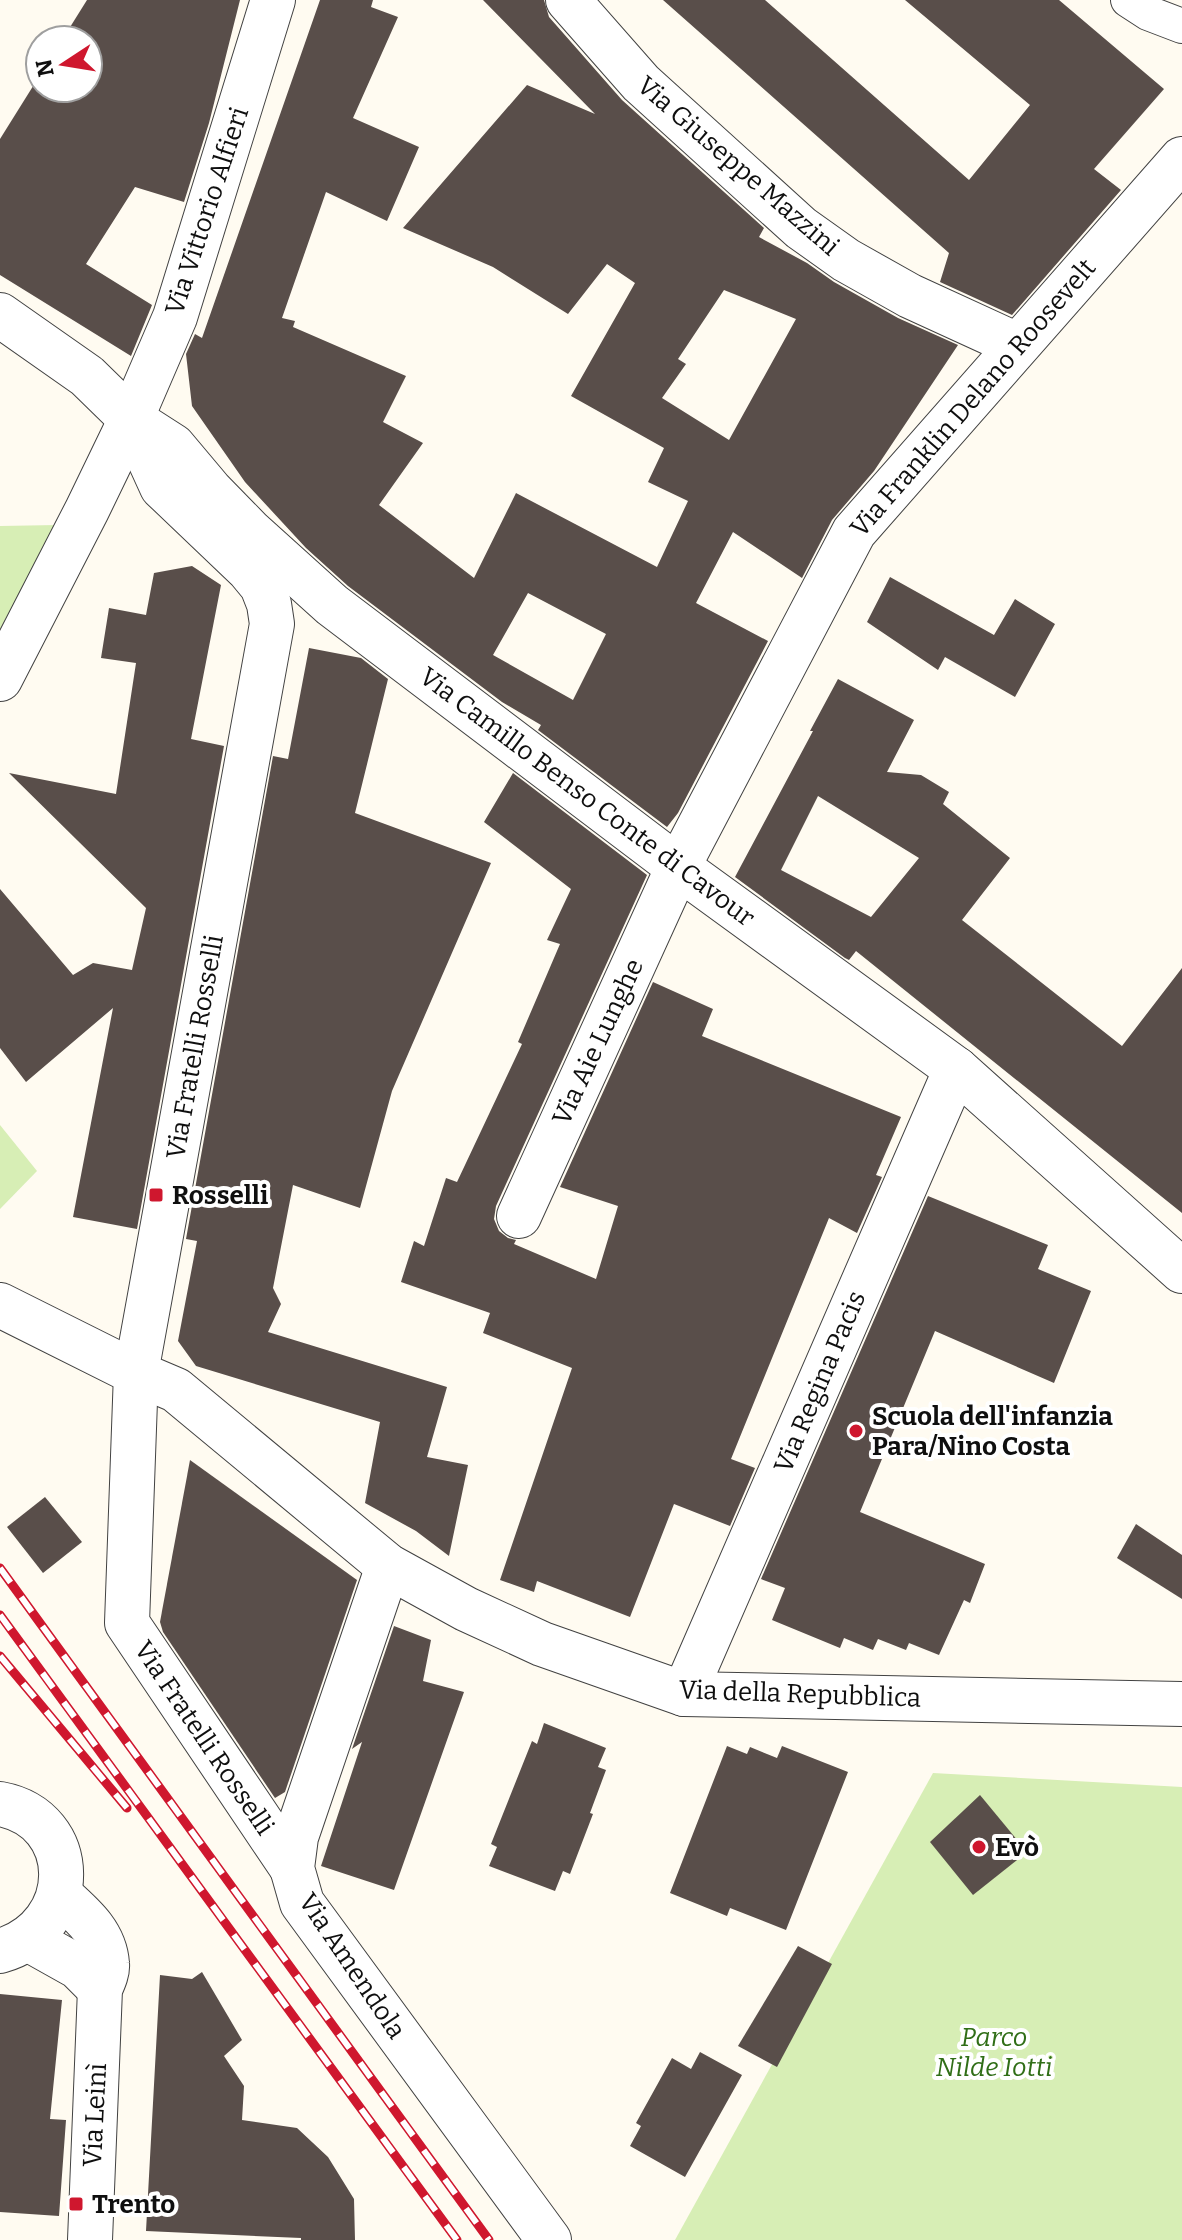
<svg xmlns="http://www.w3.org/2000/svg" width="1182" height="2240" viewBox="0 0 1182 2240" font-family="Bitter,serif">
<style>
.green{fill:#d7eeb5}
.building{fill:#594e4a;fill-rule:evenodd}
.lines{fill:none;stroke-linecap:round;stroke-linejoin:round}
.pedestrian-casing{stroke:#424242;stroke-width:36}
.minor-casing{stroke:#424242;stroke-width:46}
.tertiary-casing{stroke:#424242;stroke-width:46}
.pedestrian{stroke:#fff;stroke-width:34}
.minor{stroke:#fff;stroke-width:44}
.tertiary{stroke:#fff;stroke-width:44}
.rail-casing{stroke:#cf172e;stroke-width:9}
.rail{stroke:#fff;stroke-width:6;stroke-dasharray:18;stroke-linecap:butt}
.poi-dot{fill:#cf172e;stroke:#fff;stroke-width:3}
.labels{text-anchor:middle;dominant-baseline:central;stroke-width:8;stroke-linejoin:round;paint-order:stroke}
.street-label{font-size:26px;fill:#0f0f0f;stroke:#fff}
.poi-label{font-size:26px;font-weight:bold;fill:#0f0f0f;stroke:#fff;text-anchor:start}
.park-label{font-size:26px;font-style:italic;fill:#306e17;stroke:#fff}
</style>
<rect width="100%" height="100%" fill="#fffbf1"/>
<g class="green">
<polygon points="57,525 0,629 0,526"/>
<polygon points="0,1125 37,1171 0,1209"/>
<polygon points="933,1773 1182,1787 1182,2240 675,2240"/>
</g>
<g class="building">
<polygon points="87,0 240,0 209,123 184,202 135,187 86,264 152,305 131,356 0,275 0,139 40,75 40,88 88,88 88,40 62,40"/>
<path d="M320,0H373L371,7L398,17L353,118L419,147L387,221L326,192L282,318L295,321L293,327L406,376L383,422L423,443L379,505L474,578L516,493L657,567L688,501L648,482L664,448L571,396L635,283L607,264L568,314L493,267L403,228L527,85L595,114L483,0H544L549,17L622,100L764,228L759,237L807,263L834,282L898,318L958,345L874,471L832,520L802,578L733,532L696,603L768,641L678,813L667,827L538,730L541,725L502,702L348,586L306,548L245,482L192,406L186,354L195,334L202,338ZM724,290L796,319L729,440L662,398L686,364L678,359ZM528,593L606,634L573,700L493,655Z"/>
<polygon points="663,0 765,0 969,180 1030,105 905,0 1059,0 1164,89 1094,169 1121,190 1012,315 940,282 949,253"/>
<polygon points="192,566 221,585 191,739 224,746 137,1229 73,1217 113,1008 26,1082 0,1048 0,889 73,975 93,963 132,970 146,908 9,773 116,794 136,663 101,658 109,608 146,615 154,573"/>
<polygon points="890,577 994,635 1015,599 1055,624 1015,697 945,657 938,670 867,622"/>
<polygon points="309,648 361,658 388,679 355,813 491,863 392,1091 360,1208 293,1185 273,1288 281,1304 268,1332 447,1387 427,1457 468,1465 449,1556 416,1531 365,1503 380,1422 196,1366 178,1341 197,1241 186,1239 273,756 288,759"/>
<path d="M838,679L914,720L887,772L921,775L949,792L943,804L1010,858L962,920L1122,1046L1182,968V1213L856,951L849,960L845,958L735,877L813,731H810ZM818,796L919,858L871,917L781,870Z"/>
<polygon points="513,773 647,875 496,1206 494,1219 499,1231 508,1238 516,1240 514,1244 596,1279 618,1206 560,1187 653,982 713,1009 702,1036 901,1117 876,1175 882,1177 857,1233 829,1218 731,1459 755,1468 730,1526 674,1504 630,1617 537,1581 534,1592 500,1580 572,1368 483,1333 490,1313 401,1282 414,1241 424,1246 446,1178 457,1182 522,1044 518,1042 560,944 547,940 571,889 484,822"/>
<polygon points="928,1196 1048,1245 1038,1269 1091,1291 1054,1383 935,1331 860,1512 985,1564 970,1603 964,1600 939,1655 909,1643 906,1650 878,1639 873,1650 844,1638 840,1648 772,1620 785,1588 761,1579"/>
<polygon points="190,1460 357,1580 285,1792 275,1798 163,1632 160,1622"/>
<polygon points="45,1497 82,1542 43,1573 7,1527"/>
<polygon points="1136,1524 1182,1555 1182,1599 1117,1558"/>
<polygon points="394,1626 431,1640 423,1681 464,1692 394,1890 321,1866 362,1742 352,1749"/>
<polygon points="544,1723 606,1748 598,1767 606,1770 590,1813 593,1814 570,1874 563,1871 555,1891 489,1866 497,1847 491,1844 532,1741 537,1744"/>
<polygon points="727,1746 747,1754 750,1747 777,1758 782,1746 848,1772 786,1930 730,1908 727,1916 670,1893"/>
<polygon points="980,1795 1027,1852 973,1895 930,1842"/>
<polygon points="798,1946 832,1964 777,2067 738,2046"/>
<polygon points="202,1972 242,2040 224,2056 244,2086 242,2120 297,2128 328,2157 354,2199 355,2240 301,2240 301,2238 146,2231 160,1975 192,1979"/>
<polygon points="0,1994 62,2000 50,2119 66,2120 59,2216 0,2212"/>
<polygon points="700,2052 742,2075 685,2177 630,2146 641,2126 636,2123 672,2058 691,2069"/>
</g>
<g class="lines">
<g class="pedestrian-casing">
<polyline id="pedestrian" points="1128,0 1148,13 1182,26"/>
</g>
<g class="minor-casing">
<g id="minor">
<polyline points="568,0 641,83 801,228 846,260 910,296 1017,345"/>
<polyline points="519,1216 678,867 854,532 1182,159"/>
<polyline points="0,1305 136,1373 127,1623 292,1868"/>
<polyline points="388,1566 296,1837 292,1868 302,1903 549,2240"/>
<polyline points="684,1694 956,1069"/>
</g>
</g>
<g class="tertiary-casing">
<g id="tertiary">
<polyline points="0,315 87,376 131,419 173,446 210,490 250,531 332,605 678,867 956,1069 1182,1271"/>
<polyline points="131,419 162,487 248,569 262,586 269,604 272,624 136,1373 176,1390 388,1566 466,1609 542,1644 684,1694 1182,1704"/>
<polyline points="0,679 87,510 131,419 175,317 273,0"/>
<path d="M0,1804C81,1819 82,1927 0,1951"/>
<path d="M60,1895C81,1914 105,1933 107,1964C108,1972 103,1982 100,1989L90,2240"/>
<polyline points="28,1939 78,1967 100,1989"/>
</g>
</g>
<use href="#pedestrian" class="pedestrian"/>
<use href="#minor" class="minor"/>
<use href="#tertiary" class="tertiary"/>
<g class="rail-casing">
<g id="rail">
<polyline points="0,1568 489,2240"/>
<polyline points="0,1615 457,2240"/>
<polyline points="0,1656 127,1808"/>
</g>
</g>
<use href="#rail" class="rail"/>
</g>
<g class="poi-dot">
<rect x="148" y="1187" width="16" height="16" rx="4"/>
<circle cx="856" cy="1431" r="8"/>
<circle cx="979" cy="1847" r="8"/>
<rect x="68" y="2196" width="16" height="16" rx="4"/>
</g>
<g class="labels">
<g class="street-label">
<text transform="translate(738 166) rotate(41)">Via Giuseppe Mazzini</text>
<text transform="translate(207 211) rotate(-72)">Via Vittorio Alfieri</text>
<text transform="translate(973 398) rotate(-49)">Via Franklin Delano Roosevelt</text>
<text transform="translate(587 797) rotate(37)">Via Camillo Benso Conte di Cavour</text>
<text transform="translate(598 1042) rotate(-65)">Via Aie Lunghe</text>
<text transform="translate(195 1047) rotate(-80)">Via Fratelli Rosselli</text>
<text transform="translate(820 1382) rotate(-67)">Via Regina Pacis</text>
<text transform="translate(800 1694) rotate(2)">Via della Repubblica</text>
<text transform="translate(204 1738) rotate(56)">Via Fratelli Rosselli</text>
<text transform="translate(352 1966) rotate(56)">Via Amendola</text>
<text transform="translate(95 2115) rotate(-87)">Via Leinì</text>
</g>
<g class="poi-label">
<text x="172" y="1195">Rosselli</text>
<text x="872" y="1416">Scuola dell'infanzia<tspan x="872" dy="30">Para/Nino Costa</tspan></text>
<text x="995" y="1847">Evò</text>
<text x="92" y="2204">Trento</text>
</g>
<g class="park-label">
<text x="994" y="2037">Parco<tspan x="994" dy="30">Nilde Iotti</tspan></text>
</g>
</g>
<g transform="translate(64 64) rotate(258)"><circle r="38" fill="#ffffff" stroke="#9f9f9f" stroke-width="2"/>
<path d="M0-6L14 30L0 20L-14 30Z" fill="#cf172e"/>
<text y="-12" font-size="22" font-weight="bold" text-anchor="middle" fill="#0f0f0f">N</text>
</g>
</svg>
